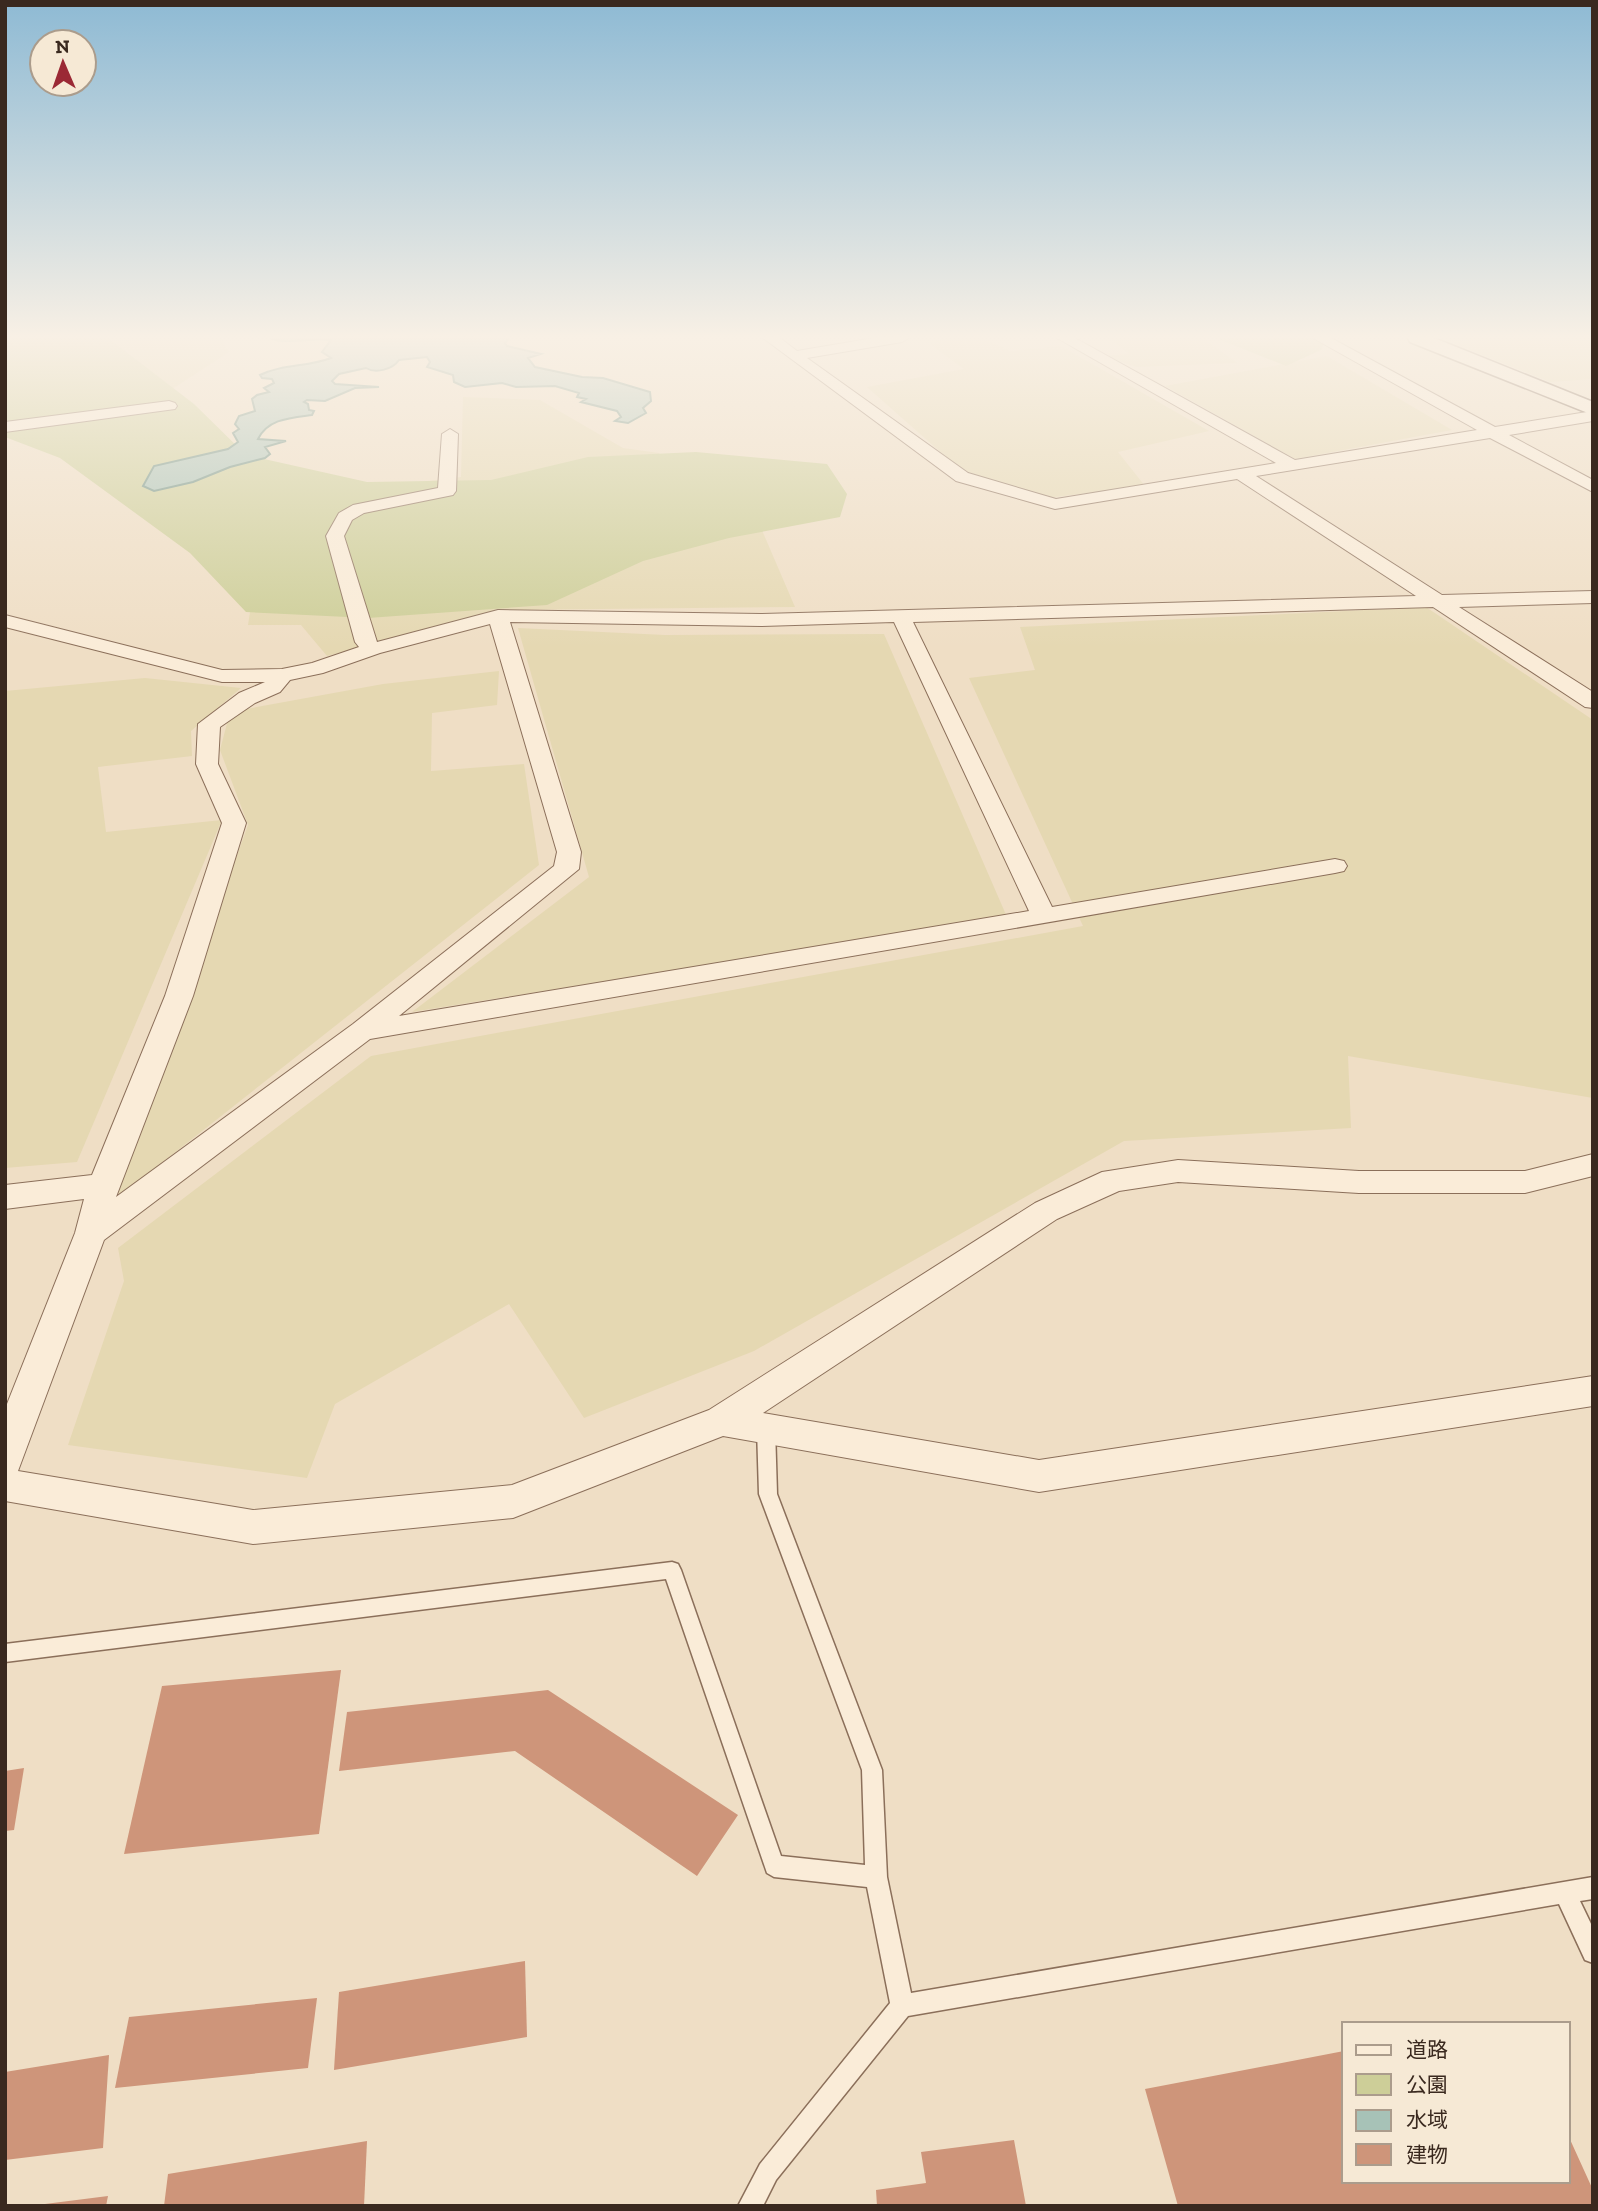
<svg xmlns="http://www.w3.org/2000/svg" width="1598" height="2211" viewBox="0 0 1598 2211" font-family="'Zilla Slab','Noto Sans JP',serif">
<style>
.farmland{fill:#e5d8b2}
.green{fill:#cdce98}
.water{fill:#a7c2b7;stroke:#6d9185;stroke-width:2}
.building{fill:#ce957a}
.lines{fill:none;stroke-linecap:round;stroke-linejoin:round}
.service-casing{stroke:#8b6f5a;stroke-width:3}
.minor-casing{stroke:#8b6f5a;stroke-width:2}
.secondary-casing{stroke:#6d503d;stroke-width:3}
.service{fill:#faecd8;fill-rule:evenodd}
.minor{fill:#faecd8;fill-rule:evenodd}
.secondary{fill:#faecd8;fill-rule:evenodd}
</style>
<rect width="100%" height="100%" fill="#efdec5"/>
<g class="farmland">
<polygon points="5,338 221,338 229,352 157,399"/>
<polygon points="950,338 982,338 1011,351 1061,346 1209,431 1118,452 1145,486 1047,498 963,472 867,387 964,369 927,342"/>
<polygon points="1109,338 1203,338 1237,363 1136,367 1105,356 1129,354"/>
<polygon points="1440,338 1593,338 1593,379 1550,382"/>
<polygon points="1327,356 1452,430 1295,459 1165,386"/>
<polygon points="463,397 540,400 623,448 659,453 696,508 758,521 795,607 504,610 327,656 301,625 248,625 253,593 312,495 461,477"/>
<polygon points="1426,607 1593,720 1593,1098 1348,1056 1351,1128 1124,1141 754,1351 584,1418 509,1304 335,1404 307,1478 68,1445 124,1281 118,1248 371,1056 1083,926 969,678 1035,670 1020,627"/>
<polygon points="518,628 665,635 884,634 1007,917 412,1012 589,877"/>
<polygon points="499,671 497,705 432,713 431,771 524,764 539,865 111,1203 248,825 220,750 230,712 383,684"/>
<polygon points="145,678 241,688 191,731 192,756 98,767 106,832 222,820 77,1162 5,1168 5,691"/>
</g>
<g class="green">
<polygon points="5,338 108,338 194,404 246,455 367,482 491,480 588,457 696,452 827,464 847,494 840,517 729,538 643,561 547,605 368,618 246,612 190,553 60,458 5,437"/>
<polygon points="1216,338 1326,338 1321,350 1286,366"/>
</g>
<path class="water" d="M270,338H509L505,343L507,346L541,354L528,358L535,367L582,377L603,378L650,392L651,401L643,408L646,413L628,423L615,421L621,417L617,411L581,402L586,399L577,397L579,393L555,386L516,387L502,383L465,387L454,382L453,375L427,367L430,362L427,357L399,360C393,369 376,374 366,368L339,374L332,381L335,384L379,387L355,388L325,401L307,400L304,402L308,404L309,410L314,411L312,415C289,418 268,419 258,439L286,441L265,447L270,454L265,458L230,467L193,482L154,491L143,486L154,466L228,449L238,442L233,433L239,429L235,424L239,416L255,411L252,399L257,395L269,392L264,388L274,383L272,379L262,378L260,375C282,364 308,367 331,358L322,352L331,340C312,337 285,345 270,338Z"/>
<g class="building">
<polygon points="341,1670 319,1834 124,1854 162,1686"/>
<polygon points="548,1690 738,1815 697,1876 515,1751 339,1771 347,1712"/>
<polygon points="24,1768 14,1830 5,1831 5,1771"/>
<polygon points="525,1961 527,2037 334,2070 339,1992"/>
<polygon points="317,1998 308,2068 115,2088 129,2017"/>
<polygon points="1344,2051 1344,2181 1568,2181 1568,2135 1593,2190 1593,2206 1178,2206 1145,2089"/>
<polygon points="109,2055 103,2148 5,2160 5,2072"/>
<polygon points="1014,2140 1026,2206 877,2206 876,2190 926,2183 921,2152"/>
<polygon points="367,2141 364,2206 164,2206 168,2174"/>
<polygon points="108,2196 106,2206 45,2206 45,2204"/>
</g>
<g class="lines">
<g class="service-casing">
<polygon id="service" points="766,1421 772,1423 775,1428 777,1494 882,1770 887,1877 911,1993 1593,1877 1593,1899 1580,1901 1593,1928 1593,1963 1585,1960 1559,1904 908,2016 776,2180 763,2206 738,2206 760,2164 890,2003 867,1887 774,1877 767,1873 666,1579 5,1662 5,1644 672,1562 678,1564 681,1570 781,1856 865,1865 862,1770 759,1494 757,1428 760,1423"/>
</g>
<g class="minor-casing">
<g id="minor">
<path d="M763,338H780L797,351L874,338H909L902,342L807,358L968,473L1056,499L1276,463L1057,338H1075L1295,460L1477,430L1313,338H1331L1495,427L1593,411V421L1509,435L1593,480V492L1490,438L1256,476L1442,595L1593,591V603L1459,607L1593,692V708L1585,707L1433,607L913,622L1052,907L1335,859L1344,861L1347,866L1344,871L1335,873L370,1039L104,1240L18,1471L253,1510L512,1485L709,1410L1035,1203L1102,1172L1178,1160L1359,1171H1525L1593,1154V1176L1525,1193H1359L1178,1182L1119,1191L1057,1219L763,1413L1039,1460L1593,1376V1406L1039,1492L723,1436L513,1518L253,1544L5,1501V1409L75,1233L84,1199L5,1209V1185L92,1175L165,996L222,823L196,764L198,724L239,693L265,682H222L5,627V615L222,670L282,669L312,663L359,647L355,642L326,536L339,513L353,505L438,488L442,434L450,429L458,434L456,491L453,495L364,513L352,520L344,536L377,642L498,610L761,614L1416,596L1237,479L1055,509L956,481ZM510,622L761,626L894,622L1029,911L399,1016L579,869L581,852ZM490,624L557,852L554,866L353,1024L116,1197L193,996L246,823L218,764L220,727L255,703L280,692L290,680L323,673L380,653Z"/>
<polygon points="169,401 175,403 177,406 175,409 5,432 5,422"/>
</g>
</g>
<g class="secondary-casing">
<polygon id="secondary" points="1408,338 1434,338 1593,402 1593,415 1410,342"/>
</g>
<use href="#service" class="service"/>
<use href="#minor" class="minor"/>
<use href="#secondary" class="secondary"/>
</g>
<linearGradient id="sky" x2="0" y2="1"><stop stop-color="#8ebad4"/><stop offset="0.52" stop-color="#f8f0e5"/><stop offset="1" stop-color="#f8f0e5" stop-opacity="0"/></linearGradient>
<rect width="1598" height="648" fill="url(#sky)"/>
<rect width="1598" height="2211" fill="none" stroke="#3a291f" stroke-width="14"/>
<rect x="1342" y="2022" width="228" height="161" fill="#f6e9d5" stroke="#ab9c8c" stroke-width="2"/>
<rect x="1356" y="2045" width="35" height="10" fill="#faecd8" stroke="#ab9c8c" stroke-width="2"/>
<text x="1406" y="2057" font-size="21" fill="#3a291f">道路</text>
<rect x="1356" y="2074" width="35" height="21" fill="#cdce98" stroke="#ab9c8c" stroke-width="2"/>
<text x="1406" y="2092" font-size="21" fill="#3a291f">公園</text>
<rect x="1356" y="2110" width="35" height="21" fill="#a7c2b7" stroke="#ab9c8c" stroke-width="2"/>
<text x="1406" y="2127" font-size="21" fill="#3a291f">水域</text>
<rect x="1356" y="2144" width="35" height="21" fill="#ce957a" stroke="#ab9c8c" stroke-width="2"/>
<text x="1406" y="2162" font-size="21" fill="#3a291f">建物</text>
<g transform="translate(63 63) rotate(358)"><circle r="33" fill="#f6e9d5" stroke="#ab9c8c" stroke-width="2"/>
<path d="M0-5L12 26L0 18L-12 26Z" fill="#9b2935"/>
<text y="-10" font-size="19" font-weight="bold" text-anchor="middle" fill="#3a291f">N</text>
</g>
</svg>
